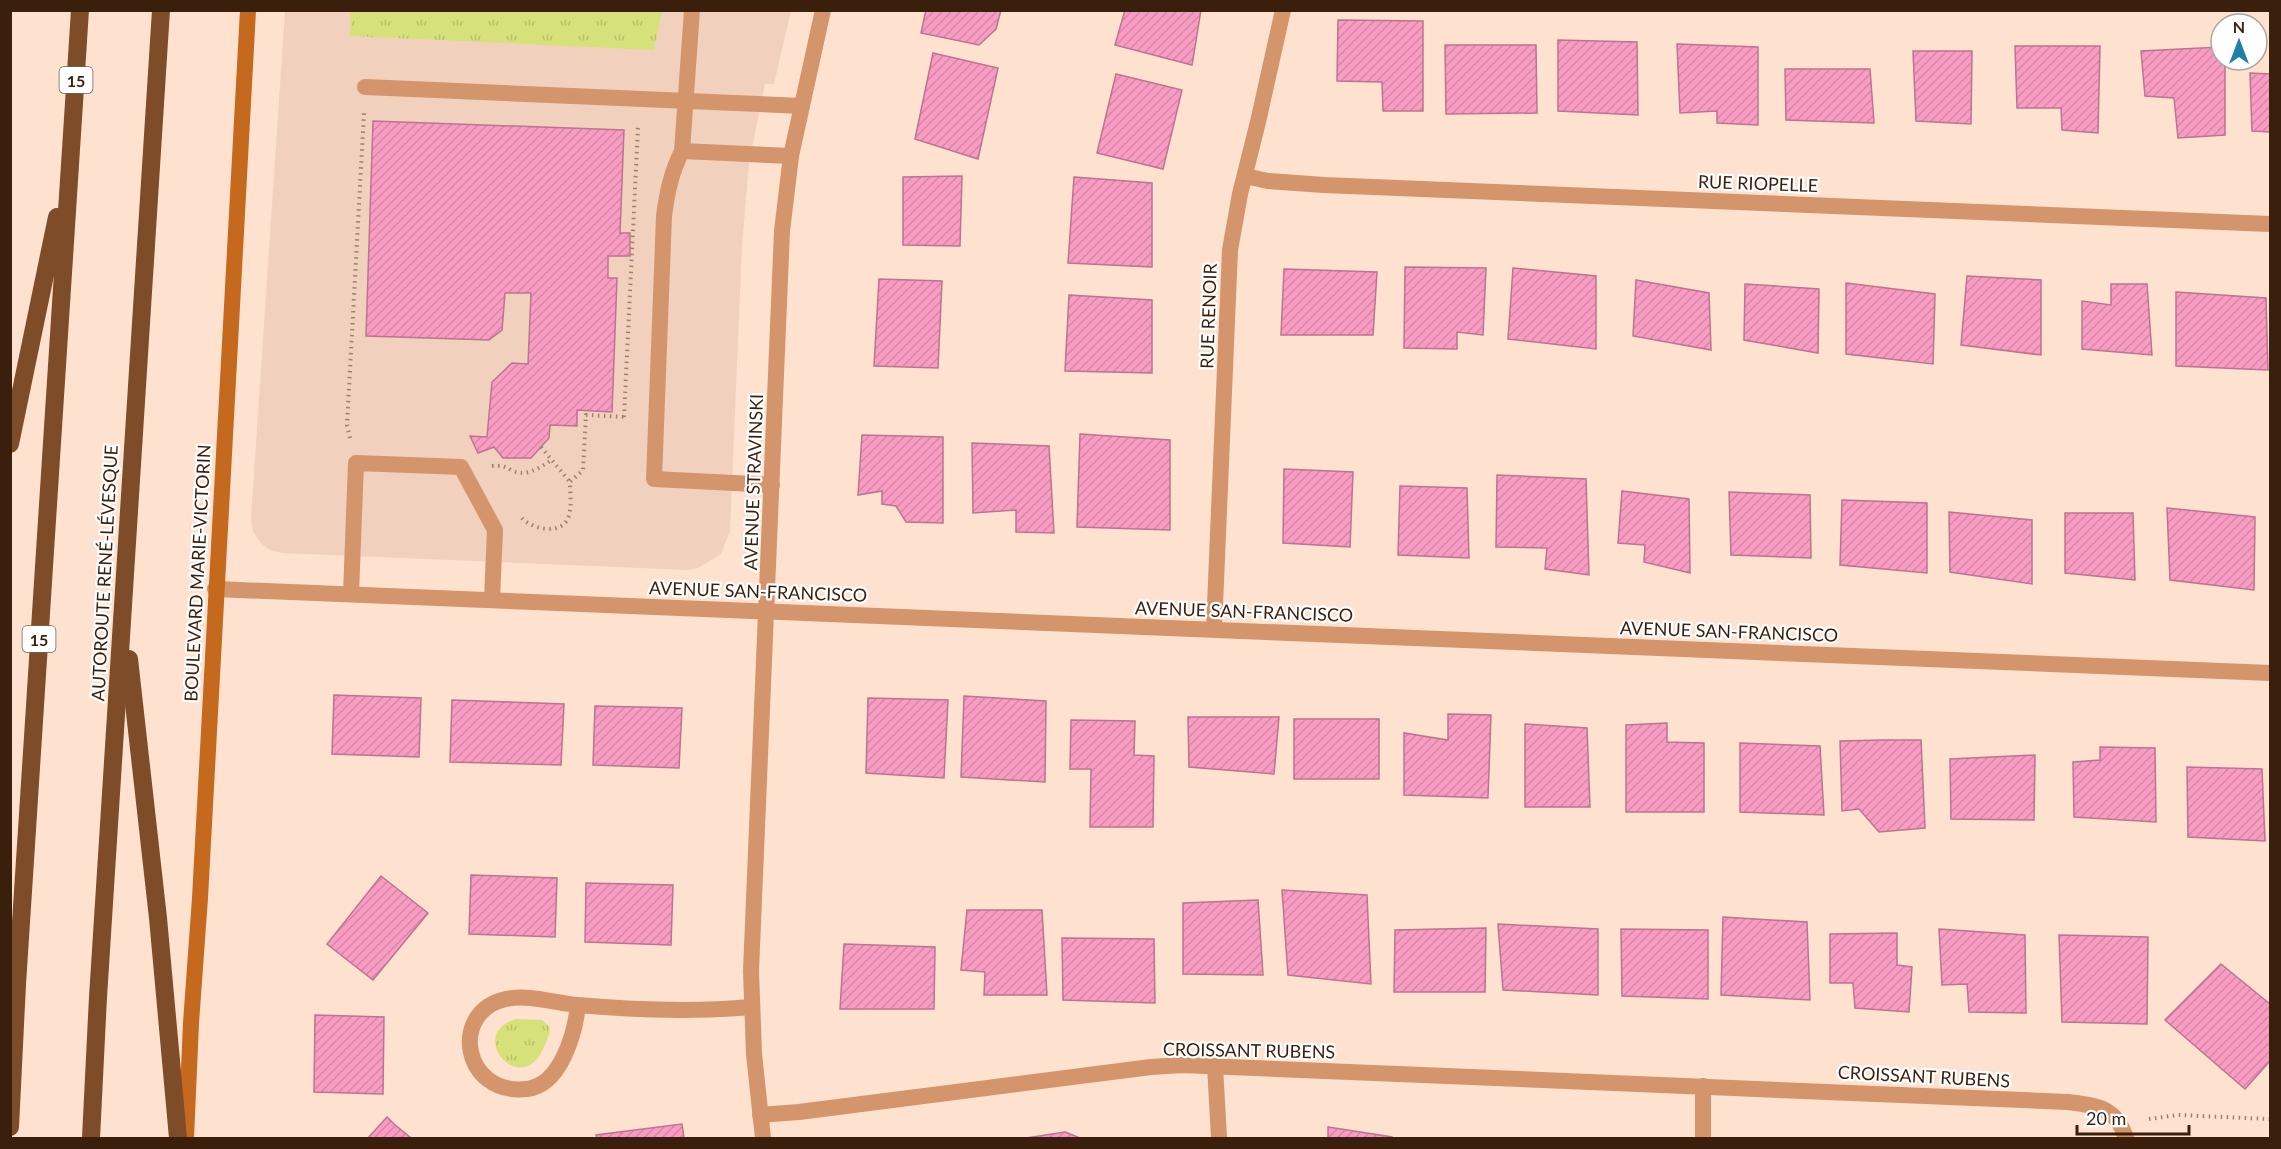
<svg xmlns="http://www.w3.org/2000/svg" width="2281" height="1149" viewBox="0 0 2281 1149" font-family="Lato,sans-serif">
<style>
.built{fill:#f1d1be}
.grass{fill:url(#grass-tufts)}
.building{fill:url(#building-hatch);stroke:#bd7392;stroke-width:1.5}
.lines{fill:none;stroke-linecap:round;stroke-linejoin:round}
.path{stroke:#9d816f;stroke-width:4;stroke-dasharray:1.5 4.5;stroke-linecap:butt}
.service{stroke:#d4956c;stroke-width:16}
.minor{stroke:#d4956c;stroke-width:16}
.tertiary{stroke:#d4956c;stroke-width:16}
.secondary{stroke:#c5691f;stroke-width:16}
.motorway{stroke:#7f4c2a;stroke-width:18}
.labels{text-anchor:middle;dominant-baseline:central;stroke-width:4.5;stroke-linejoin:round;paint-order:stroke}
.shield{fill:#fff;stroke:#756256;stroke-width:1.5}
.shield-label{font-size:16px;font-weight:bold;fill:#3a1f0d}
.street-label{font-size:18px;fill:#3a1f0d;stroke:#fff}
</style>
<defs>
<pattern id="grass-tufts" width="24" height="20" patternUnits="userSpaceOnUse" patternTransform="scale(1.5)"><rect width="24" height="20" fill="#d7e179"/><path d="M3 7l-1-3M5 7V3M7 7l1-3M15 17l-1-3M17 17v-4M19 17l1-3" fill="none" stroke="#b9c167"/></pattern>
<pattern id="building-hatch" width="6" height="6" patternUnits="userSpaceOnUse" patternTransform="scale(1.5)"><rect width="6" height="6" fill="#f99cc3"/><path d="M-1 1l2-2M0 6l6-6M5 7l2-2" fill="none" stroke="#d686a6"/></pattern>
</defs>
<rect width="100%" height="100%" fill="#fee1cf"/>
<polygon class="built" points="285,11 791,11 774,84 765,84 749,163 742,245 730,531 721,554 698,568 688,570 282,553 270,550 262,544 253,532 251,518"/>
<g class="grass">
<polygon points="351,11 351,10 662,11 654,50 350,36"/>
<path d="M516,1019L542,1020L550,1027C550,1036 546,1042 543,1049C521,1099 465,1034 516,1019Z"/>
</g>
<g class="building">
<polygon points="926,10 1001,10 996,29 979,45 921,33"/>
<polygon points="1125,10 1201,10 1192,65 1115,45"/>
<polygon points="1338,20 1423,21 1423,111 1383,111 1382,82 1337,81"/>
<polygon points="1558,40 1637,42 1638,115 1558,111"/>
<polygon points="1677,44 1758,47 1758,125 1717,123 1717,111 1680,113"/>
<polygon points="1445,45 1536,45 1537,113 1446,114"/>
<polygon points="2015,46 2100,46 2098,133 2062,130 2061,108 2017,108"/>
<polygon points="2221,47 2221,60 2225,60 2225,135 2178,138 2174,98 2145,96 2141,51"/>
<polygon points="1913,51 1972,51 1971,124 1916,121"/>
<polygon points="933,53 998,68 978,159 915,139"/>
<polygon points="1785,69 1870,69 1874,123 1786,120"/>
<polygon points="2250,73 2270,74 2270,132 2252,131"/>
<polygon points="1116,74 1182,90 1163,169 1097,153"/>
<polygon points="373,121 624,130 620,233 630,233 630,256 608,256 608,278 617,278 612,412 577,410 577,426 550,425 549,438 531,458 503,458 494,447 478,453 470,436 487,437 492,382 512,363 528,364 531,293 505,293 502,330 489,340 366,336"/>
<polygon points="962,176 960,246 903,245 903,177"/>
<polygon points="1074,177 1152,183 1152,267 1068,263"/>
<polygon points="1405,267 1486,268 1483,335 1457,332 1457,349 1404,348"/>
<polygon points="1513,268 1596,276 1596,349 1508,339"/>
<polygon points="1284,269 1377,272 1373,335 1281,335"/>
<polygon points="1967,276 2041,280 2041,355 1961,345"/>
<polygon points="879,279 942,281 938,368 874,366"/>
<polygon points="1636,280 1709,293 1711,350 1633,336"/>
<polygon points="1846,283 1935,294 1933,364 1846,354"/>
<polygon points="1745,284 1819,289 1818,353 1744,340"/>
<polygon points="2111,284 2147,284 2152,355 2082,349 2082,301 2111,305"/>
<polygon points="2176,292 2266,298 2268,370 2176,366"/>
<polygon points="1069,295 1152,300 1152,373 1065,371"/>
<polygon points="1080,434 1170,440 1170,530 1077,527"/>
<polygon points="862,435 943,437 943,523 906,522 896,506 882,504 882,491 858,495"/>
<polygon points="972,443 1049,446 1054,533 1016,532 1016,510 973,513"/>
<polygon points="1284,469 1353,472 1350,547 1283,543"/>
<polygon points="1497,475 1586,479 1589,575 1545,569 1547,548 1496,547"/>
<polygon points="1400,486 1467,488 1469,558 1398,555"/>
<polygon points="1622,491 1689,499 1690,573 1644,562 1645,545 1618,543"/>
<polygon points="1729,492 1810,495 1811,558 1731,555"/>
<polygon points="1842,500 1927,503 1927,573 1840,565"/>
<polygon points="2167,508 2255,517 2254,590 2170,580"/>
<polygon points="1949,512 2032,520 2032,584 1950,572"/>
<polygon points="2065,513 2133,513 2135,580 2065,573"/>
<polygon points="334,695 421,698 419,757 332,754"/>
<polygon points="964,696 1046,701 1045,782 961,777"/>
<polygon points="868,698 948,700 944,778 866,773"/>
<polygon points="452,700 564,704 561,765 450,762"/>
<polygon points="595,706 682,708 679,768 593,765"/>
<polygon points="1448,714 1491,715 1488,798 1404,795 1404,733 1448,740"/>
<polygon points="1188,717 1279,717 1274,774 1189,767"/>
<rect x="1294" y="719" width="85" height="60"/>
<polygon points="1071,720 1135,721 1134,755 1154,756 1153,827 1090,827 1091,769 1070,769"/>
<polygon points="1667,723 1667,742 1704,743 1704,812 1626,812 1626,725"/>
<polygon points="1525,724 1587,728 1590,807 1525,807"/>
<polygon points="1883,740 1921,740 1925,828 1879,832 1859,809 1842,811 1840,741"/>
<polygon points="1740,743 1820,746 1824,815 1740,812"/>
<polygon points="2100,747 2155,748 2156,822 2074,817 2073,762 2100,760"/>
<polygon points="2035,755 2034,820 1951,819 1950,759"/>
<polygon points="2187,767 2262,769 2265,841 2188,837"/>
<polygon points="471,875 557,878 555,937 469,934"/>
<polygon points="381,876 428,913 373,980 327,944"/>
<polygon points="586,883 673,885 671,945 585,942"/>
<polygon points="1282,890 1367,895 1371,984 1288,975"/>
<polygon points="1258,900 1263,975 1183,974 1183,903"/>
<polygon points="967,910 1042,910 1047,995 984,995 985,972 961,970"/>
<polygon points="1723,917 1807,922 1810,1000 1721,995"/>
<polygon points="1498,924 1598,929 1598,995 1503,990"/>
<polygon points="1486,928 1485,992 1394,992 1395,930"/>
<polygon points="1621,929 1708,930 1708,999 1622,996"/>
<polygon points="1939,929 2025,935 2026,1013 1969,1012 1967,984 1942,985"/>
<polygon points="1897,933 1897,965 1912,967 1909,1012 1855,1008 1853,983 1830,983 1830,934"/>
<polygon points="2059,935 2148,937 2147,1024 2062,1022"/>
<polygon points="1062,938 1154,939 1155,1003 1063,1000"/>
<polygon points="844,944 935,947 934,1009 840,1009"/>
<polygon points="2221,964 2270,1004 2270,1061 2245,1089 2165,1020"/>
<polygon points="315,1015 384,1017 383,1094 314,1092"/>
<polygon points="387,1117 394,1124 411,1138 368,1138"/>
<polygon points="682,1124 684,1138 597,1138 596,1135"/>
<polygon points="1328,1127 1392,1137 1392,1138 1328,1138"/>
<polygon points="1065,1132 1080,1138 1026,1138"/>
</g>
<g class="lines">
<g class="path">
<polyline points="624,417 638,127"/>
<polyline points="350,438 347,425 364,113"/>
<polyline points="541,447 570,482"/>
<path d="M492,466C501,465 504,466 511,470C527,478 538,468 552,460"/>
<path d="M522,518C533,530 564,536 569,515C572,505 570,492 570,482L583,470L586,415L626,417"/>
<polyline points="2149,1119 2178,1115 2270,1119"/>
</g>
<g class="service">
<polyline points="365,87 802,106"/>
<polyline points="682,151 692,10"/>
<path d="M772,485L654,479L664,216C667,193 671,173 682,151L791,156"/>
<polyline points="351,594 356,463 461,467 495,530 492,599"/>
</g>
<g class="minor">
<polyline points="1245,176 1268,181 1324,185 2270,224"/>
<polyline points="1214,629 1230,250 1240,194 1258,122 1283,10"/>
<path d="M578,1005C575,1033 561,1085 527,1089C462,1096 449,1011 506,999C529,994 555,1003 578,1005C635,1010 695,1012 751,1007"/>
<polyline points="1215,1066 1219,1138"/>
<polyline points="1703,1086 1703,1138"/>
<path d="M760,1115L799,1112L1151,1067L1182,1065L2068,1102C2098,1106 2116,1107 2126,1138"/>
<polyline points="763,1138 754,1054 751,971 782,231 791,156 823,10"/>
</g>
<polyline class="tertiary" points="215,589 2270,673"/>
<polyline class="secondary" points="186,1138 191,1023 200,898 248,10"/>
<g class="motorway">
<polyline points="10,444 57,217"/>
<polyline points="129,659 158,918 178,1138"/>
<polyline points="10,1127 17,984 80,10"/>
<polyline points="91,1138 98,997 161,10"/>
</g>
</g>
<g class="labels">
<g class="shield">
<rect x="59.5" y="67" width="33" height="26" rx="4.5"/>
<rect x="22.5" y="626" width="33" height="26" rx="4.5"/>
</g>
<g class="shield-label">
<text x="76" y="80">15</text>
<text x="39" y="639">15</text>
</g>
<g class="street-label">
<text transform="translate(1758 183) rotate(2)">RUE RIOPELLE</text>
<text transform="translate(1208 316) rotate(-88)">RUE RENOIR</text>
<text transform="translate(753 482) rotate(-88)">AVENUE STRAVINSKI</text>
<text transform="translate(104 573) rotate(-87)">AUTOROUTE RENÉ-LÉVESQUE</text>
<text transform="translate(197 573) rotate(-87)">BOULEVARD MARIE-VICTORIN</text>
<text transform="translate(758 591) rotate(2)">AVENUE SAN-FRANCISCO</text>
<text transform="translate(1244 611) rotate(2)">AVENUE SAN-FRANCISCO</text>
<text transform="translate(1729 631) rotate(2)">AVENUE SAN-FRANCISCO</text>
<text transform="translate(1249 1050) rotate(1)">CROISSANT RUBENS</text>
<text transform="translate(1924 1076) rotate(3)">CROISSANT RUBENS</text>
</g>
</g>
<rect width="2281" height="1149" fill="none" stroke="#3a1f0d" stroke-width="24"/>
<g transform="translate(2239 42)"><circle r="28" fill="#ffffff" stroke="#b0a59e" stroke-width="1.5"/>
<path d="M0-4.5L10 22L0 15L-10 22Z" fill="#1d7faa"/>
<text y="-9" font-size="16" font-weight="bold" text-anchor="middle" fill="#3a1f0d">N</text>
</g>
<path d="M2077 1125v9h112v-9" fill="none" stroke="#3a1f0d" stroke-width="3"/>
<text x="2086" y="1125" font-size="18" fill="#3a1f0d" stroke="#ffffff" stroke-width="4.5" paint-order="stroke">20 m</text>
</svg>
